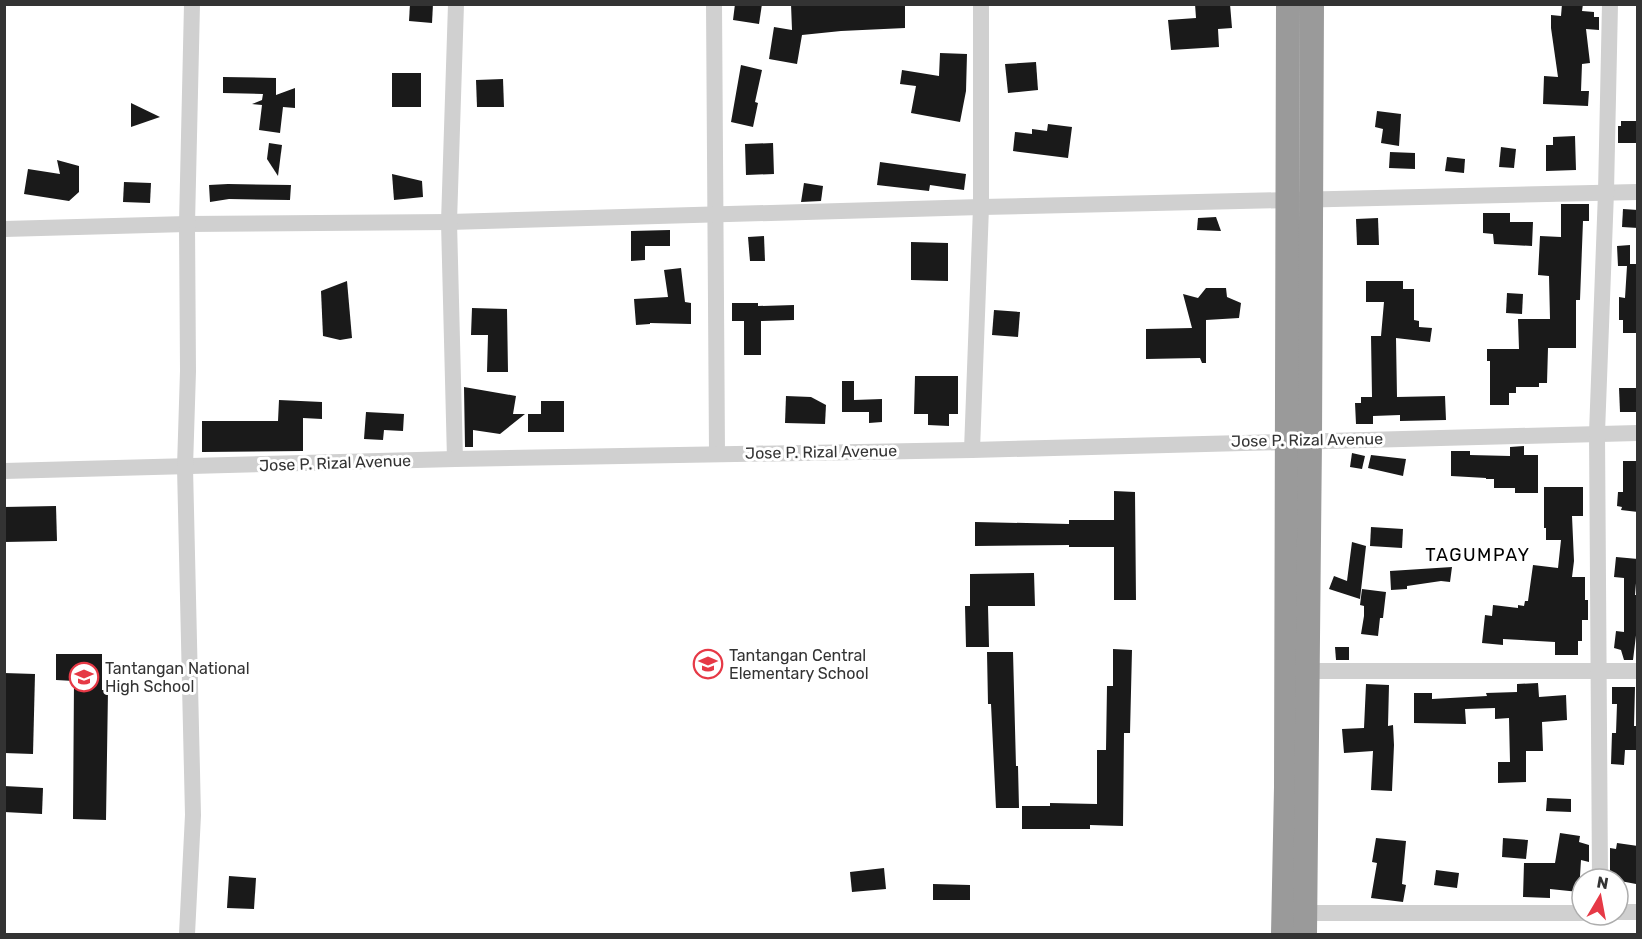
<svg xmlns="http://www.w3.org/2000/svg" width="1642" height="939" viewBox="0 0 1642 939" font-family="Rubik,sans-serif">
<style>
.building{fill:#1a1a1a}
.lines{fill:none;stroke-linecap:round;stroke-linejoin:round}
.minor{stroke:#d0d0d0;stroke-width:16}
.highway{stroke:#9a9a9a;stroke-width:24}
.labels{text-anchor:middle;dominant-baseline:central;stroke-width:6;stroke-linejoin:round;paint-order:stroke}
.street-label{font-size:16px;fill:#333;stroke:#fff}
.poi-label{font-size:16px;fill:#333;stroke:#fff;text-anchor:start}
.neighbourhood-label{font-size:18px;letter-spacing:1.5px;fill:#000;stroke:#fff}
</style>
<rect width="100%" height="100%" fill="#fff"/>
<g class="building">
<polygon points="410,4 433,4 432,23 409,21"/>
<polygon points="735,4 762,4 759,24 733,20"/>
<polygon points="791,4 905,4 905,28 841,31 802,35 797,64 769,59 774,27 792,30"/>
<polygon points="1195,4 1230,4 1232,28 1218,29 1219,47 1171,50 1168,20 1196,18"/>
<polygon points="1562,4 1583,4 1582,11 1594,12 1594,17 1599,17 1599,30 1586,29 1590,63 1582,64 1581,91 1589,91 1588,106 1543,104 1544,76 1558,77 1551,28 1551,15 1561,16"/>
<polygon points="940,53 967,54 966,91 960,122 911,113 916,86 900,84 902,70 939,76"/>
<polygon points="1036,62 1038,90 1008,93 1005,64"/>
<polygon points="741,65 762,70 755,102 758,103 753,127 731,122"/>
<rect x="392" y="73" width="29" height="34"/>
<polygon points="223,77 276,78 276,95 295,88 295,108 283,107 280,133 259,130 262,105 252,104 262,100 263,94 223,93"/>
<polygon points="503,79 504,107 477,107 476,80"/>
<polygon points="131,103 160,117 131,127"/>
<polygon points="1377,111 1401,114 1399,146 1381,143 1383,129 1375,127"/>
<polygon points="1621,121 1638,121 1638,143 1618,143 1618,126 1621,126"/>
<polygon points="1048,124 1072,127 1068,158 1013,151 1015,132 1032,134 1032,129 1047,131"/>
<polygon points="1575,136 1576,170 1546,171 1546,145 1553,145 1553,137"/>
<polygon points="269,143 282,145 278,176 267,159"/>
<polygon points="773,143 774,174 746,175 745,144"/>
<polygon points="1501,147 1516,149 1514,168 1499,167"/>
<polygon points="1390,152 1415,153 1415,169 1389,168"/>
<polygon points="1447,157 1465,159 1464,173 1445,171"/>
<polygon points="57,160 79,166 79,192 69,201 24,194 28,169 60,174"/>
<polygon points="880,162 966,174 964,190 930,185 929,191 877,185"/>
<polygon points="392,174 422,181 423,197 394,200"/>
<polygon points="124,182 151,183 150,203 123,202"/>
<polygon points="804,183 823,186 821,201 801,202"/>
<polygon points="228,184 291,185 290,200 229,199 210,202 209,185"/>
<polygon points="1561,204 1589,204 1589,221 1583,221 1580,300 1576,300 1576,348 1548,348 1547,383 1539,383 1539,387 1516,387 1516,393 1509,393 1509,405 1490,405 1490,361 1487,361 1487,349 1519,349 1518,319 1550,319 1549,276 1538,275 1540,236 1561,237"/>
<polygon points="1623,209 1638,210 1638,228 1622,227"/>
<polygon points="1483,213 1510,213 1510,222 1533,222 1532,246 1494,244 1493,234 1483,233"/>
<polygon points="1216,217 1221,231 1197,230 1198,218"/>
<polygon points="1378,218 1379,245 1357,245 1356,219"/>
<polygon points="670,230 670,246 645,246 645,260 631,261 631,231"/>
<polygon points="764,236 765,261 750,261 748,237"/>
<polygon points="911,242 948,243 948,281 911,280"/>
<polygon points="1630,245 1630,264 1638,264 1638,333 1623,333 1623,320 1619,320 1619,297 1625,298 1627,266 1618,266 1617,246"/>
<polygon points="681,268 685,302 691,303 691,324 650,323 650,324 636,325 634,299 668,297 664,270"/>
<polygon points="347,281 352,338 340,340 323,336 321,291"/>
<polygon points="1366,281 1403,281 1403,289 1414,289 1414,320 1419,321 1419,327 1432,328 1430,342 1396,338 1397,397 1445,396 1446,420 1400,421 1400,415 1373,416 1373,424 1356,424 1355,403 1361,403 1361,397 1372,397 1371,336 1381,336 1384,302 1366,302"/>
<polygon points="1206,288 1226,288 1227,297 1241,303 1239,318 1206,320 1206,363 1202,363 1200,358 1146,359 1146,329 1192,328 1183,294 1198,298"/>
<polygon points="1507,293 1523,294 1522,314 1506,313"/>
<polygon points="732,303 758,303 758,306 794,305 794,320 761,321 761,355 744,355 744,321 732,321"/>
<polygon points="472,308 507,309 508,372 487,372 488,335 471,335"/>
<polygon points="994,310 1020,312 1018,337 992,335"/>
<polygon points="915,376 958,376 958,414 949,414 949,426 928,425 928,414 914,414"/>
<polygon points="842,381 854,381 854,400 882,399 882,422 869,423 869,412 842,412"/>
<polygon points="464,387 516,396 513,414 525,414 500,434 473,430 473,447 465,447"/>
<polygon points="1619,388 1638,388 1638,412 1620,412"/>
<polygon points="786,396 811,397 826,405 825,424 785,423"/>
<polygon points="279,400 322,402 322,419 303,418 303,451 202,452 202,421 278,421"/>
<polygon points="541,401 564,401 564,432 528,432 528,414 541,414"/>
<polygon points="366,412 404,414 403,431 384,430 383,440 364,439"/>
<polygon points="1524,446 1524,455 1538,455 1538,493 1515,493 1515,488 1494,488 1494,479 1486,479 1486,478 1451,476 1451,451 1470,451 1470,455 1510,456 1510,447"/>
<polygon points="1352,453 1365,456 1362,469 1350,467"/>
<polygon points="1371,455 1406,459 1403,476 1368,468"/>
<polygon points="1623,461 1638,461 1638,512 1621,510 1622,507 1617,506 1618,492 1623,492"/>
<polygon points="1544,487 1583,487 1583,516 1572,516 1574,561 1572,577 1585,577 1585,600 1588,600 1588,620 1582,620 1582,641 1578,641 1578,655 1555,655 1555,642 1503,639 1503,645 1482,643 1485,615 1492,616 1493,605 1518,608 1518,605 1524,606 1525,601 1528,601 1533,565 1558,568 1561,540 1546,540 1546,528 1544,528"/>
<polygon points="1114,491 1135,492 1136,600 1114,600 1114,547 1069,547 1069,545 975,546 975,522 1069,524 1069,520 1114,520"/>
<polygon points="56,506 57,541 4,542 4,507"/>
<polygon points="1371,527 1403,529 1402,548 1370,546"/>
<polygon points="1352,542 1366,546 1360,599 1329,589 1334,576 1347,581"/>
<polygon points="1616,557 1638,559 1635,595 1638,595 1638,619 1633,660 1624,660 1621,650 1614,648 1616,631 1624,632 1624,578 1614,577"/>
<polygon points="1452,567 1450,582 1441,581 1407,586 1407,589 1391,590 1390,571"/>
<polygon points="1034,573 1035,606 988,606 989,647 966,647 965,606 970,606 970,574"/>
<polygon points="1362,589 1386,592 1383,618 1380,618 1378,636 1361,634 1364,616 1364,606 1360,605"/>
<polygon points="1335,647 1349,647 1349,660 1336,660"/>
<polygon points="1113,649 1132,650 1130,733 1124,733 1123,826 1090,825 1090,829 1022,829 1022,806 1050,806 1050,803 1097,804 1097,750 1106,750 1107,686 1113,686"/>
<polygon points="987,652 1013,652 1016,766 1018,766 1019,808 996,808 991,704 988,704"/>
<polygon points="56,654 102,654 102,690 108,690 106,820 73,819 74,681 56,680"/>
<polygon points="4,673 35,674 33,754 4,753"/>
<polygon points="1538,683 1539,697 1566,695 1567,720 1542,722 1543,751 1526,751 1526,782 1498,783 1498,762 1510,762 1509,718 1495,719 1495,708 1465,709 1466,724 1414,723 1414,693 1432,693 1432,699 1487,696 1486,693 1517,692 1517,684"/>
<polygon points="1366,684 1389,685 1388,726 1393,725 1394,745 1392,791 1371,790 1373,751 1344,753 1342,729 1364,728"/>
<polygon points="1612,687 1635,687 1634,726 1638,726 1638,750 1625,750 1624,765 1611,764 1612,733 1616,733 1617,704 1612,704"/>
<polygon points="4,786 43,788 42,814 4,812"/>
<polygon points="1547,798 1571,799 1571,812 1546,811"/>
<polygon points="1560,833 1580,836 1579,842 1589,845 1589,862 1581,860 1579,892 1550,889 1550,898 1523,897 1524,863 1555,863"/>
<polygon points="1376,838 1406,841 1402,884 1406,885 1403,902 1371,898 1377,863 1372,862"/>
<polygon points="1503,838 1528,840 1526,859 1502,857"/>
<polygon points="1617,843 1638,846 1636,884 1610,879 1610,848 1616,849"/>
<polygon points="884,868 886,889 852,892 850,872"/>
<polygon points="1436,870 1459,873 1457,888 1434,885"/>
<polygon points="229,876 256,878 254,909 227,908"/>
<polygon points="933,884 970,885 970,900 933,900"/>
</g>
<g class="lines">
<g class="minor">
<polyline points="714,4 717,453"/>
<polyline points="4,229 187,224 449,222 981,207 1638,192"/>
<polyline points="972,450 981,207 981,4"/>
<polyline points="455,459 449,222 456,4"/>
<polyline points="4,471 455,459 972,450 1638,433"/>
<polyline points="1299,671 1638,671"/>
<polyline points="1600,879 1597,433 1606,192 1610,4"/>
<polyline points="1618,912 1638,912"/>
<polyline points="1296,913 1582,913"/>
<polyline points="187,934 193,815 185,467 188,371 187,224 192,4"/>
</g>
<g class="highway">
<polyline points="1283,934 1286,787 1288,4"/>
<polyline points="1305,934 1310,440 1312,4"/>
</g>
</g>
<defs>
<g id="school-ring" transform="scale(1.5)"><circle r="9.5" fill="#fff" stroke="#e63946" stroke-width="1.5"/><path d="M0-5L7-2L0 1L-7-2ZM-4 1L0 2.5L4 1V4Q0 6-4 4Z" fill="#e63946"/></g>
</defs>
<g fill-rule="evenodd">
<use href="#school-ring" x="708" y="664"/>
<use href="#school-ring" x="84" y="677"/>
</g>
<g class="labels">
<g class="street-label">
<text transform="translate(1307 440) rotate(-1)">Jose P. Rizal Avenue</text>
<text transform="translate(821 452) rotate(-1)">Jose P. Rizal Avenue</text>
<text transform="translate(335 463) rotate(-2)">Jose P. Rizal Avenue</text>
</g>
<g class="poi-label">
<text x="729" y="655">Tantangan Central<tspan x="729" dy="18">Elementary School</tspan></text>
<text x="105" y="668">Tantangan National<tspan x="105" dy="18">High School</tspan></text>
</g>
<g class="neighbourhood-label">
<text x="1478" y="555">TAGUMPAY</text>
</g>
</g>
<rect width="1642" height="939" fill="none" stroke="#333333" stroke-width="12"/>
<g transform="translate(1600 897) rotate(10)"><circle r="28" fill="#ffffff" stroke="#adadad" stroke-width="1.5"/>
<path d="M0-4.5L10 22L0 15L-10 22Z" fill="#e63946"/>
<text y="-9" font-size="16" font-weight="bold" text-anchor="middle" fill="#333333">N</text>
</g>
</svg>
